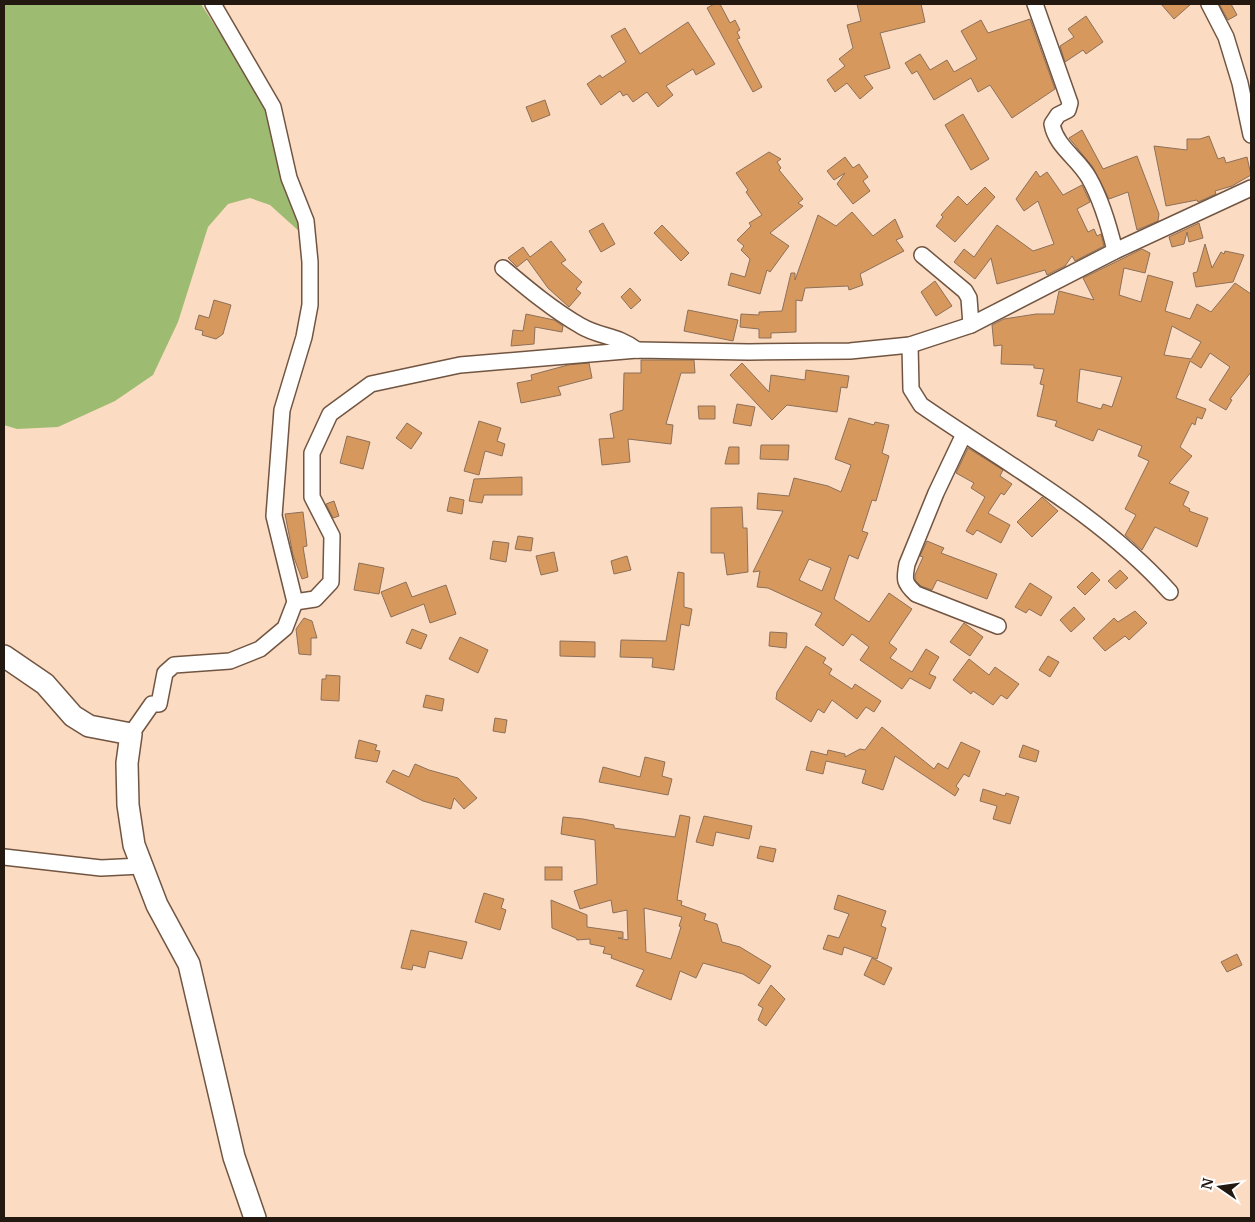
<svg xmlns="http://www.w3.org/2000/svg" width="1255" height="1222" viewBox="0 0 1255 1222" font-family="Merriweather,serif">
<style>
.forest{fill:#9dbc71}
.building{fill:#d7985e;stroke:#8c7058;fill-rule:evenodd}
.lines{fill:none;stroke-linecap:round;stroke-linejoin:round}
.street-casing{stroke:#715541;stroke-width:18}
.secondary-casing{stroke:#715541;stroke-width:24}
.street{stroke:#fff;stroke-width:15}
.secondary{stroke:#fff;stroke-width:21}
</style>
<rect width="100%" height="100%" fill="#fcdbc3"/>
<polygon class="forest" points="4,4 201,4 266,104 302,224 300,232 270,205 250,198 228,204 208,227 178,322 153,375 115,401 58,427 17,429 4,425"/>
<g class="building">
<polygon points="714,4 720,4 730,23 735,20 740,30 737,32 740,38 737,39 762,87 753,92 707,8"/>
<polygon points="857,4 921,4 925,22 880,33 890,68 864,76 873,88 860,99 847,83 835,92 827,80 845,66 839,59 853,48 847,25 861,21"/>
<polygon points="1161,4 1191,4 1174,19"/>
<polygon points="1219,4 1231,4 1237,15 1228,20"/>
<polygon points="1086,16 1103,42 1086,54 1083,50 1065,62 1060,46 1074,37 1068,29"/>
<polygon points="1030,19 1055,89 1012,118 990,85 978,92 971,78 934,100 917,71 912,74 905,63 920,54 930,70 947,60 954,72 977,59 961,31 981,20 988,33"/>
<polygon points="688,22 715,64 696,75 693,69 666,86 673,95 658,107 647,92 633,102 627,94 623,96 620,91 601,105 587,84 600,75 602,78 626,62 611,36 625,28 640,54"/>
<polygon points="545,100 550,115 532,122 526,107"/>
<polygon points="963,114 989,159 971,170 945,125"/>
<polygon points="1082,130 1103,169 1137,156 1159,214 1158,221 1137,230 1128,192 1109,199 1092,166 1069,138"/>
<polygon points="1209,136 1218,159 1224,157 1226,163 1247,157 1251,175 1232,186 1215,191 1216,194 1198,202 1197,200 1166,206 1154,146 1187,150 1187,139 1200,139"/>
<polygon points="769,152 781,159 777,162 781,168 779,170 803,199 798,203 803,206 770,233 789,246 770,272 767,270 760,294 728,285 731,273 745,277 750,259 741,250 744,246 737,240 751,226 749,223 762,215 746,192 748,190 736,173"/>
<polygon points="845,157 853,168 859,164 868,177 863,181 870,191 853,204 837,184 845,173 834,180 827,171"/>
<polygon points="1036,171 1040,177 1047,172 1063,195 1082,185 1090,202 1077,209 1088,232 1094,229 1097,236 1101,234 1104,246 1075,261 1072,256 1065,266 1047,275 1045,270 997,284 991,258 975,279 954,262 964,249 974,257 997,225 1033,251 1054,244 1038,201 1024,211 1016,199"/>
<polygon points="985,187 995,197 955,242 936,226 943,217 941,215 958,196 967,205"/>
<polygon points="852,212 873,236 895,219 903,237 896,240 904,251 860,274 863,285 849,290 848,286 805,288 802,301 796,300 796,332 771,333 771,338 759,338 759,329 740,327 741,314 759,315 759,312 782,311 791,273 795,273 795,280 818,215 836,226"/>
<polygon points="603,223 615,244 601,252 589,231"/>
<polygon points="1199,223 1203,238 1189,242 1187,232 1184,244 1172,247 1169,237"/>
<polygon points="662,225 689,253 681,261 654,233"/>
<polygon points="551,241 566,260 561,263 582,282 576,289 581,293 569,307 548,288 527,259 517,267 508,258 523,247 530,257"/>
<polygon points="1205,244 1212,268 1221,252 1224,254 1225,251 1244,255 1233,282 1196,287 1193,273 1197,272"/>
<path d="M1142,249L1150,253L1145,273L1124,268L1119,295L1141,302L1148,275L1173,282L1165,311L1190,319L1197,304L1211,312L1235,283L1251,294V372L1230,399L1232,400L1226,410L1209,400L1230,367L1210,353L1201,368L1190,361L1176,398L1206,409L1202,419L1197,417L1195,425L1192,423L1180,447L1192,456L1169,483L1189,492L1183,505L1190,509L1189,511L1208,518L1197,547L1155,527L1142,550L1125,535L1136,515L1125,509L1149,461L1138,456L1142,446L1098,429L1093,441L1055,426L1057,421L1037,416L1044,385L1040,384L1044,369L1034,368V365L1001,364L1002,345L994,346L992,325L1004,319L1036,314H1054L1059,291L1094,300L1083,278ZM1172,326L1201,342L1191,359L1164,355ZM1080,369L1122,377L1112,407L1103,404L1101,409L1077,402Z"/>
<polygon points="935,281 952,306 936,316 921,292"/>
<polygon points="630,288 641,300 631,309 621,297"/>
<polygon points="214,300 231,305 223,334 216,339 202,335 203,331 195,329 199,315 209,318"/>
<polygon points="688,310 738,320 733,341 684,331"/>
<polygon points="526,314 554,320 563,326 562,332 535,327 534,344 511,346 513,330 523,331"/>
<polygon points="641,360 694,360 695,373 681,373 666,424 673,425 671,444 628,439 630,462 602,465 599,439 614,438 610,414 623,410 624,373 641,373"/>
<polygon points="589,363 592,378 558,387 561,395 521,403 517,383 532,380 531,375 568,365"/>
<polygon points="742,363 769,392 771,375 805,380 806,370 849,376 847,388 841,387 837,412 787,405 772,420 730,375"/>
<polygon points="737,404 755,407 751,426 733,423"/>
<polygon points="698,406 715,406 715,419 699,419"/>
<path d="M849,418L874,425L875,422L889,425L882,453L889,456L876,501L872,500L862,531L868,533L860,553L858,559L849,555L834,599L869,622L889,593L912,609L889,643L897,649L890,658L912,672L926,649L939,657L929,674L936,677L930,689L910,678L902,689L860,660L869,647L852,634L843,646L815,625L822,613L768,588L757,587L760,571L753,572L783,511L757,509L758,493L789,496L794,478L828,486L841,492L851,465L835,459ZM809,559L831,568L822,591L799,580Z"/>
<polygon points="479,421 501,428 497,441 505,444 502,456 485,451 479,475 464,471"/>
<polygon points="407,423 422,433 411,449 396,438"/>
<polygon points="347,436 370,442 363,469 340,463"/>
<polygon points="761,445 789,445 788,460 760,459"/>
<polygon points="729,447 739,447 739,464 725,464"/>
<polygon points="968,448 1003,470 1000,476 1012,484 1004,495 1001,493 988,513 1010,525 1001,543 977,530 973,535 966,531 985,497 971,488 974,483 956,473"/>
<polygon points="522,477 522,495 484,495 482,503 469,501 474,479"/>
<polygon points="450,497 464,500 462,514 447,511"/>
<polygon points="1042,497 1058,511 1032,537 1017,522"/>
<polygon points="334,501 339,516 333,518 326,504"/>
<polygon points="742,507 743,528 747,528 748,572 727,575 724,553 711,553 711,508"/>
<polygon points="303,512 307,546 303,547 308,577 302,579 293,555 285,514"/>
<polygon points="518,536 533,538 531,551 515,549"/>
<polygon points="493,541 509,543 506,562 490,559"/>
<polygon points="927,541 944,548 941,553 997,574 987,599 937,580 932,590 921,586 915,580 915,575 923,557 920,556"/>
<polygon points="554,552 558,571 541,575 536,556"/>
<polygon points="627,556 631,570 614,574 611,561"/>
<polygon points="359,563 384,568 379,594 354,590"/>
<polygon points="1120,570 1128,578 1116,589 1108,581"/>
<polygon points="678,572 684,573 684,607 692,609 689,626 681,624 674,670 652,667 653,658 620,657 621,640 666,641"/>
<polygon points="1092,572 1100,580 1085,595 1077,587"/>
<polygon points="406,582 412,597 446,585 456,614 430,623 424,604 391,617 381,592"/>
<polygon points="1030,583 1052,597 1041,616 1029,609 1026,613 1015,607"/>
<polygon points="1074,607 1085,619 1071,632 1060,620"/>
<polygon points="1135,611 1147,623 1129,640 1125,636 1105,651 1093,638 1114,618 1118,622"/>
<polygon points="304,618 312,621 317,638 311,638 311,655 299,654 296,629"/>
<polygon points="964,623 983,637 970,656 950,642"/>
<polygon points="412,629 427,635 421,649 406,643"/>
<polygon points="770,632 787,633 786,648 769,646"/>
<polygon points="460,637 488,650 478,673 449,659"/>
<polygon points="560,641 595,642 595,657 560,656"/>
<polygon points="806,646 826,658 823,663 832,669 829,674 852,689 855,684 881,701 874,712 866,707 857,719 832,700 824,713 818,709 811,722 776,699 777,692"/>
<polygon points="1048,656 1059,662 1050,677 1039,670"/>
<polygon points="969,659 989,675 995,667 1019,684 1007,699 1001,695 993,705 973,691 971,694 953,680"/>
<polygon points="326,675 340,676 339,701 321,700 322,679 326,679"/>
<polygon points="426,695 444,699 442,711 423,707"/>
<polygon points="495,718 507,720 505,733 493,731"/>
<polygon points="882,727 934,769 938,763 948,769 961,742 980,751 969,777 964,774 956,786 959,789 955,796 895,756 883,790 862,783 866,770 826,761 823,774 806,770 811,751 827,755 828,750 845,754 845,757 860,749 865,750"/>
<polygon points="359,740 377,745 375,750 380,751 377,762 355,758"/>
<polygon points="1023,745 1039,751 1036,762 1019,757"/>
<polygon points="645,757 665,762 662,776 672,779 668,795 599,782 603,767 640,777"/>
<polygon points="415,764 429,770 458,778 477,798 464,809 454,798 451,809 423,801 386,782 393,770 409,777"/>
<polygon points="983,789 1005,796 1006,793 1019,797 1010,824 993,819 997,806 980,801"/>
<path d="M680,815L690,817L677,900L682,901L681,905L706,914L704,920L717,924L722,942L740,947L771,966L759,984L743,974L703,963L696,978L680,971L671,1000L636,986L644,970L611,958L612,955L603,953L605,947L590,944V939L577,940L576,938L552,928L551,900L587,915V927L623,932V938H618L628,940L627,910L613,913L611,900L580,909L574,891L597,884L595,840L561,834L563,817L583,819L614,825V828L675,837ZM644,908L682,917L679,926L681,927L671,959L646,952Z"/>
<polygon points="704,816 752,826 749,839 716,832 713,846 696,842"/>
<polygon points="760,846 776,849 773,862 757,858"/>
<rect x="545" y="867" width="17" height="13"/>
<polygon points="484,893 504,899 501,908 506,910 500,930 475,922"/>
<polygon points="838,895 886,911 881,926 886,928 877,959 844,947 842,955 823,949 828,935 839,938 849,914 834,909"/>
<polygon points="411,930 467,942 462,959 429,951 425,968 413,965 412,970 401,968"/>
<polygon points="1237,954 1242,965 1227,972 1221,962"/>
<polygon points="872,958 892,968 884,985 864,975"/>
<polygon points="771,985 785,999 766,1026 758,1020 763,1008 758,1005"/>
</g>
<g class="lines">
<g class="street-casing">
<g id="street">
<path d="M1035,4L1070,103L1068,110L1058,115L1052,124C1056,147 1078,158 1089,178C1102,201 1109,226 1115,251"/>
<polyline points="1209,4 1226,37 1240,83 1251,135"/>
<polyline points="922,255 965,291 969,298 971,325"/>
<path d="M503,268C528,289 553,310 581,326C599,337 618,335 637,350"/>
<path d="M910,345L911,389L921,405C1006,464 1100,514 1170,592"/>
<path d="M964,434L936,493L907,564C904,580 904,583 916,594L998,626"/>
<polyline points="295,602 315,599 331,582 332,536 312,497 312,453 330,414 371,384 460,365 637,350 749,352 850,351 910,345 971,325 1115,251 1251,188"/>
<polyline points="131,734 152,704 159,704 165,673 174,665 230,661 260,649 285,628 295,602 274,516 282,410 304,337 310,305 310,262 306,221 289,178 273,107 213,4"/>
<polyline points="4,857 101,868 141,866"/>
</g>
</g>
<g class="secondary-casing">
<polyline id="secondary" points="4,656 45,684 73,716 89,726 131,734 127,763 128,805 134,845 157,905 189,964 234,1157 255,1218"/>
</g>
<use href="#street" class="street"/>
<use href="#secondary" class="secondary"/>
</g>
<rect width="1255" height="1222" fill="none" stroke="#241910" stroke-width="10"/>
<g transform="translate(1220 1187) rotate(283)" stroke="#ffffff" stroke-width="4" paint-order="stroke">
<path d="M0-4L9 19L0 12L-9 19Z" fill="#241910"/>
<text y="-8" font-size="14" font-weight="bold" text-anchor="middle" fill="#241910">N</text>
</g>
</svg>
